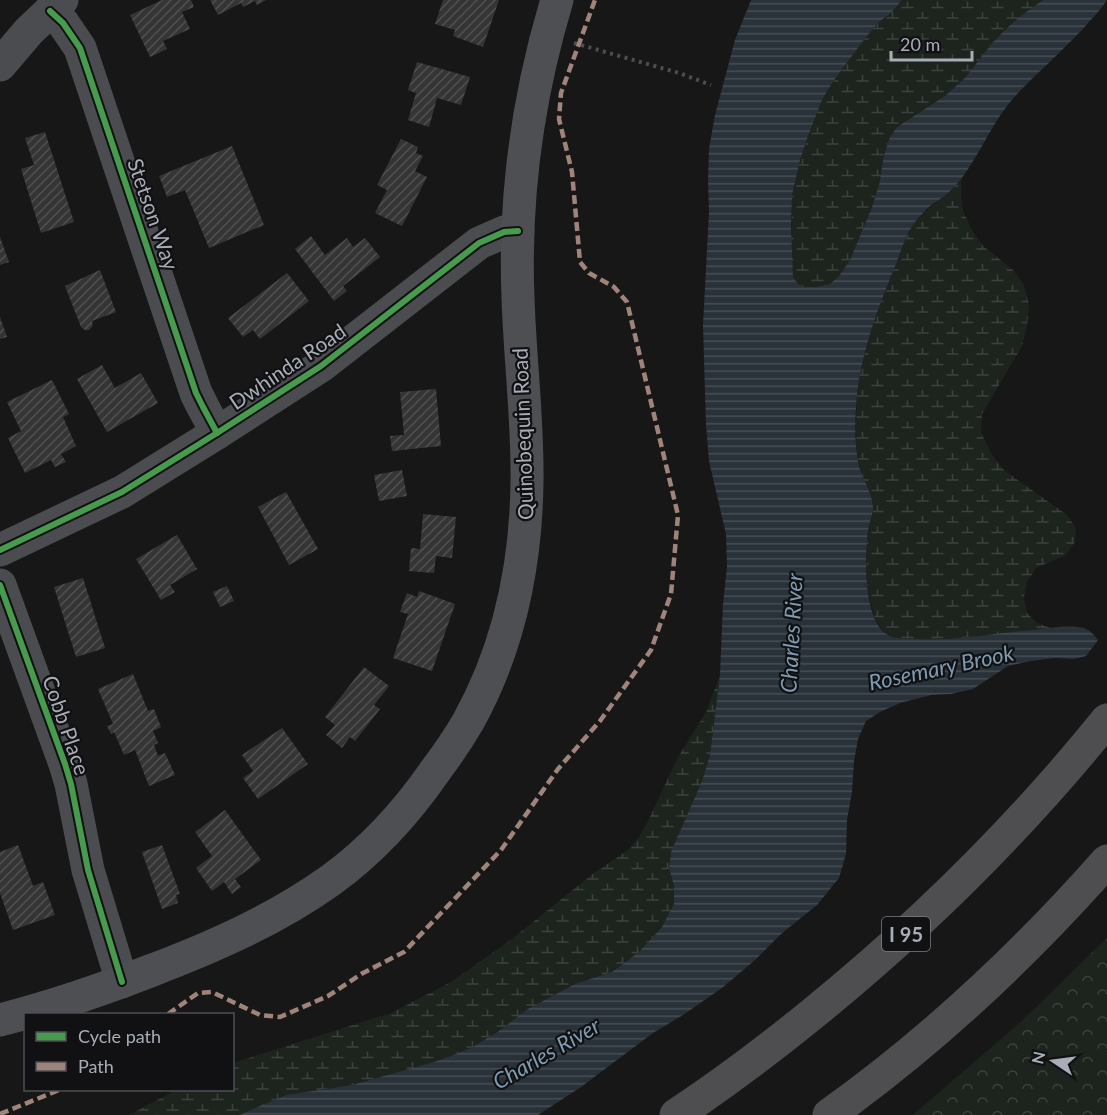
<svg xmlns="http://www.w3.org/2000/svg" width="1107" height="1115" viewBox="0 0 1107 1115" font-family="Lato,sans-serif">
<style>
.forest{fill:url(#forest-crowns)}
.wetland{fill:url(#wetland-marsh)}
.water{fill:url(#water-rules)}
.building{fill:url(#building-hatch)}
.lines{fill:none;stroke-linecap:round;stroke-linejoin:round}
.path{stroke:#4d4e52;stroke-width:4;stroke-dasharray:3 4.5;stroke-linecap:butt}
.minor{stroke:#4b4c50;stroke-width:33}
.major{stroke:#4d4f52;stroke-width:33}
.highway{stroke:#4e4e51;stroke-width:33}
.quiet{stroke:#a18479;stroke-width:4.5;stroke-dasharray:9 4.5;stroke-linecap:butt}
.cycleway-casing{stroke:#111113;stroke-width:10}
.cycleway{stroke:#469c4c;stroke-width:6}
.labels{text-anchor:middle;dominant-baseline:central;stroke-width:4.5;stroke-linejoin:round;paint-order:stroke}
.shield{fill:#111113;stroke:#7b7e86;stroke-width:1.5}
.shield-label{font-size:20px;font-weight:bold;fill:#a8adb8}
.street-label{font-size:21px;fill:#a8adb8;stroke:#111113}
.water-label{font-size:22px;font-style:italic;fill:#7f9bb3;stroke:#111113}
</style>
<defs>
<pattern id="forest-crowns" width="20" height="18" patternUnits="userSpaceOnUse" patternTransform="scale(1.5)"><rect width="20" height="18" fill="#1d241e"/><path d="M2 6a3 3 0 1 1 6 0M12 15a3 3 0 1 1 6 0" fill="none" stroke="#3b413d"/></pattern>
<pattern id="wetland-marsh" width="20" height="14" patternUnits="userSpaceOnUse" patternTransform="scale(1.5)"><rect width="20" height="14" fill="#1d241e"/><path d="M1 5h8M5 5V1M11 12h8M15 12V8" fill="none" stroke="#3b413d"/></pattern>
<pattern id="water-rules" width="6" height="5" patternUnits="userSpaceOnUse" patternTransform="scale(1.5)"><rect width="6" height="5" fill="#2a3239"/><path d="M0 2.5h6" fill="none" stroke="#464d54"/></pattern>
<pattern id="building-hatch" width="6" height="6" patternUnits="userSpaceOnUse" patternTransform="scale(1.5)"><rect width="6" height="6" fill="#353536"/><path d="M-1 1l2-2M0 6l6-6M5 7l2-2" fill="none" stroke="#4f5051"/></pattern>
</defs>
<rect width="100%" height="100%" fill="#171717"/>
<polygon class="forest" points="1107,938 1107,1115 913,1115 1024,1019"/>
<g class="wetland">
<polygon points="902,0 1043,0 1022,15 1008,27 993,42 965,78 945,96 897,127 890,137 884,155 879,185 872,207 850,260 839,276 830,284 816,287 805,287 798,284 793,277 791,245 792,195 800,160 808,136 822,100 832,83 866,37 880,21 890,14"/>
<path d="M962,177L961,196L963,211L972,230L982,245L1013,270L1024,285L1029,305L1027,326L1022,346L982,414L981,433L992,455L1005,471L1067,515L1076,528L1075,542L1066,555L1036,568L1027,582L1024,598L1027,613L1037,623L1051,628C1006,632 961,641 916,639C907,639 896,639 889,635C863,621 865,554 868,528C869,523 873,517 873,511C874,502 869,493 866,485C861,471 856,456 856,441C856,418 856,395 860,373C868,336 881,300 895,265C901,251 905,237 914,224C924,211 935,204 947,194C953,189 957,182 962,177Z"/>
<polygon points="720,675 710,755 702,781 671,852 669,868 674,886 674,904 662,927 639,952 612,972 575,984 471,1048 437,1061 352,1085 286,1095 239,1115 129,1115 176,1090 232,1090 233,1063 391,1013 451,982 512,939 594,873 628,850 639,837 648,821 677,759 706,712"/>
</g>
<path class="water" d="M751,0H902L890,14L880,21L866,37L832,83L822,100L808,136L800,160L792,195L791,228L793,277L798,284L805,287H816L830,284L839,276L850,260L872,207L879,185L884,155L890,137L897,127L945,96L965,78L993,42L1008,27L1022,15L1043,0H1107C1102,8 1095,15 1089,22C1067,47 1042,68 1019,92C994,118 984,147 964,175C959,181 954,188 948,193C943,198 935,202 929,207C925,211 920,216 916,221C906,233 902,249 896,264C879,305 862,350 857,395C855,417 854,445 859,466C863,480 874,496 873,511C872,517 869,523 868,530C865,555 862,624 890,636C898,639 910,639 918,639C957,641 994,633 1032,630C1046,628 1070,625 1084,628C1090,630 1094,635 1098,640L1086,656L1074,659L1055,658L1031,661L1008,666L973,689L951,694L931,695L900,703L880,712L866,721L858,739L854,761L852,792L847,820L846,854L839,878L817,905L781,934L754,961L722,988L683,1015L653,1033L581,1087L538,1115H239L286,1095L352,1085L437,1061L471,1048L499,1031L528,1009L575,984L612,972L639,952L662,927L674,904V886L669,868L671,852L702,781L710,755L720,675L723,604L727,567L726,534L709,461L706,425L703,325L709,212L708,180L709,149L715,115L735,40Z"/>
<g class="building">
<polygon points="162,0 191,0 194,7 182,12 190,29 163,41 167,49 150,57 130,15"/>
<polygon points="210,0 266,0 257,5 255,1 243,7 241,3 218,15"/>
<polygon points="443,0 499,0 483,47 453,36 455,30 435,24"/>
<polygon points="417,62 470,77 461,105 437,98 429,127 408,120 416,93 408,90"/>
<polygon points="45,132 74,222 41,233 21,169 34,165 25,138"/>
<polygon points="401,139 418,147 416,153 423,156 415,171 427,177 402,226 375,213 387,190 377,185"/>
<polygon points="232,146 264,225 209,248 185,190 167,197 159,176"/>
<polygon points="311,236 325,255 347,238 353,247 365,238 380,257 343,286 347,291 334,301 295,249"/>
<polygon points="0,237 9,262 0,265"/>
<polygon points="100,270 116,312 92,321 93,325 91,328 89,330 85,330 81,327 65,286"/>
<polygon points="287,273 309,301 260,339 253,330 243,337 228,318"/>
<polygon points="0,317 7,337 0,339"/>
<polygon points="102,365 115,388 141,373 158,403 107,432 77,379"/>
<polygon points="52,380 69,414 63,417 76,446 61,454 66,462 55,467 51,460 25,473 8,438 21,431 7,402"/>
<polygon points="436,389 441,446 392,451 390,436 404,435 400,392"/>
<polygon points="402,470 407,496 379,501 374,475"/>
<polygon points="286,492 318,549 289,565 258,507"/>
<polygon points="423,514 456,517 452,558 436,556 434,573 409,571 411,548 420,549"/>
<polygon points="177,535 197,569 170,585 175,592 161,600 136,559"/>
<polygon points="83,578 105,648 76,657 54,587"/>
<polygon points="227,586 234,601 220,607 213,592"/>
<polygon points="419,591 455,604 432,671 393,658 408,614 400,612 407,593 417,597"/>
<polygon points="364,667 389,686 374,705 380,709 355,741 350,737 342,748 326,735 335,725 325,717"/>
<polygon points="133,674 148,711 154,709 161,727 153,731 158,743 154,745 158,756 165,753 175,775 149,786 135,750 124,755 114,732 111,734 107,726 113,724 98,689"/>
<polygon points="282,728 308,764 258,799 243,778 253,771 242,755"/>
<polygon points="225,810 261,860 235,879 241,887 232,894 224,882 212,891 196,868 212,856 195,832"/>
<polygon points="18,845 33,886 43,882 55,915 13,930 0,893 0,852"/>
<polygon points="162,845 180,894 176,895 178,903 162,909 142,852"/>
</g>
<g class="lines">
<polyline class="path" points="574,43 679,73 711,85"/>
<g class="minor">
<polyline points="50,11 63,23 80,48 196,393 203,407 217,433"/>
<polyline points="0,65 29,31 62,0"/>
<polyline points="0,550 122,492 217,433 321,366 479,243 504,232 518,231"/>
<polyline points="0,585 65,764 71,784 88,870 122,982"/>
</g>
<path class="major" d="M0,1020C51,1007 101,990 150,971C213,947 275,920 331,880C372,850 406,813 435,771C447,755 458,739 468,722C509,648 526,567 527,482C528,421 520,360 518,298C514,198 528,96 557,0"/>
<g class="highway">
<path d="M676,1115C723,1084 768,1050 811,1015C921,926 1018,830 1107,720"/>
<path d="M829,1115C931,1042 1024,955 1107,861"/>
</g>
<g class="quiet">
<polyline points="168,1014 198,993 212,992 260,1015 280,1017 328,996 363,973 404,952 501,850 558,769 600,721 651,650 671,594 678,515 627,302 614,287 589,273 580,262 572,172 559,119 561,93 595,0"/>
<polyline points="0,1114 59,1090"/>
</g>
<g class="cycleway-casing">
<g id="cycleway">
<polyline points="50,11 63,23 80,48 196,393 203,407 217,433"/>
<polyline points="0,550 122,492 217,433 321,366 479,243 504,232 518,231"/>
<polyline points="0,585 65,764 71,784 88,870 122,982"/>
</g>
</g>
<use href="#cycleway" class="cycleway"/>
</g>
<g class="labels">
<rect class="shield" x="882" y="917" width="48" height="34" rx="4.5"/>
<g class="shield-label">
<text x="906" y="934">I 95</text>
</g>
<g class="street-label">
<text transform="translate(154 214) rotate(71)">Stetson Way</text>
<text transform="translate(287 366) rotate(-34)">Dwhinda Road</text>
<text transform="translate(522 434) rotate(-92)">Quinobequin Road</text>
<text transform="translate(67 725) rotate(71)">Cobb Place</text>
</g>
<g class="water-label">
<text transform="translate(791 633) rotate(-87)">Charles River</text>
<text transform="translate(941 667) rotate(-12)">Rosemary Brook</text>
<text transform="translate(546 1053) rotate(-30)">Charles River</text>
</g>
</g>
<rect x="24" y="1013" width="210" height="78" fill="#111113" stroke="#4d4f55" stroke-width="1.5"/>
<rect x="36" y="1032" width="30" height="9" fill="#469c4c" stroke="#4d4f55" stroke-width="1.5"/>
<text x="78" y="1043" font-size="18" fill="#a8adb8">Cycle path</text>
<rect x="36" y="1062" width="30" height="9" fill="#a18479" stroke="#4d4f55" stroke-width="1.5"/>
<text x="78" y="1073" font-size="18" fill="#a8adb8">Path</text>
<g transform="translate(1053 1061) rotate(283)" stroke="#111113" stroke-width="4.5" paint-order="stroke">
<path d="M0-4.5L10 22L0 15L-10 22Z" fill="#a8adb8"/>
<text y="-9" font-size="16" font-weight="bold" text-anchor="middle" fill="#a8adb8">N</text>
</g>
<path d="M891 51v9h81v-9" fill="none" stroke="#a8adb8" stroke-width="3"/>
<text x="900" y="51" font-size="18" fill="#a8adb8" stroke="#111113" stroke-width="4.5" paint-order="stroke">20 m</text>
</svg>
